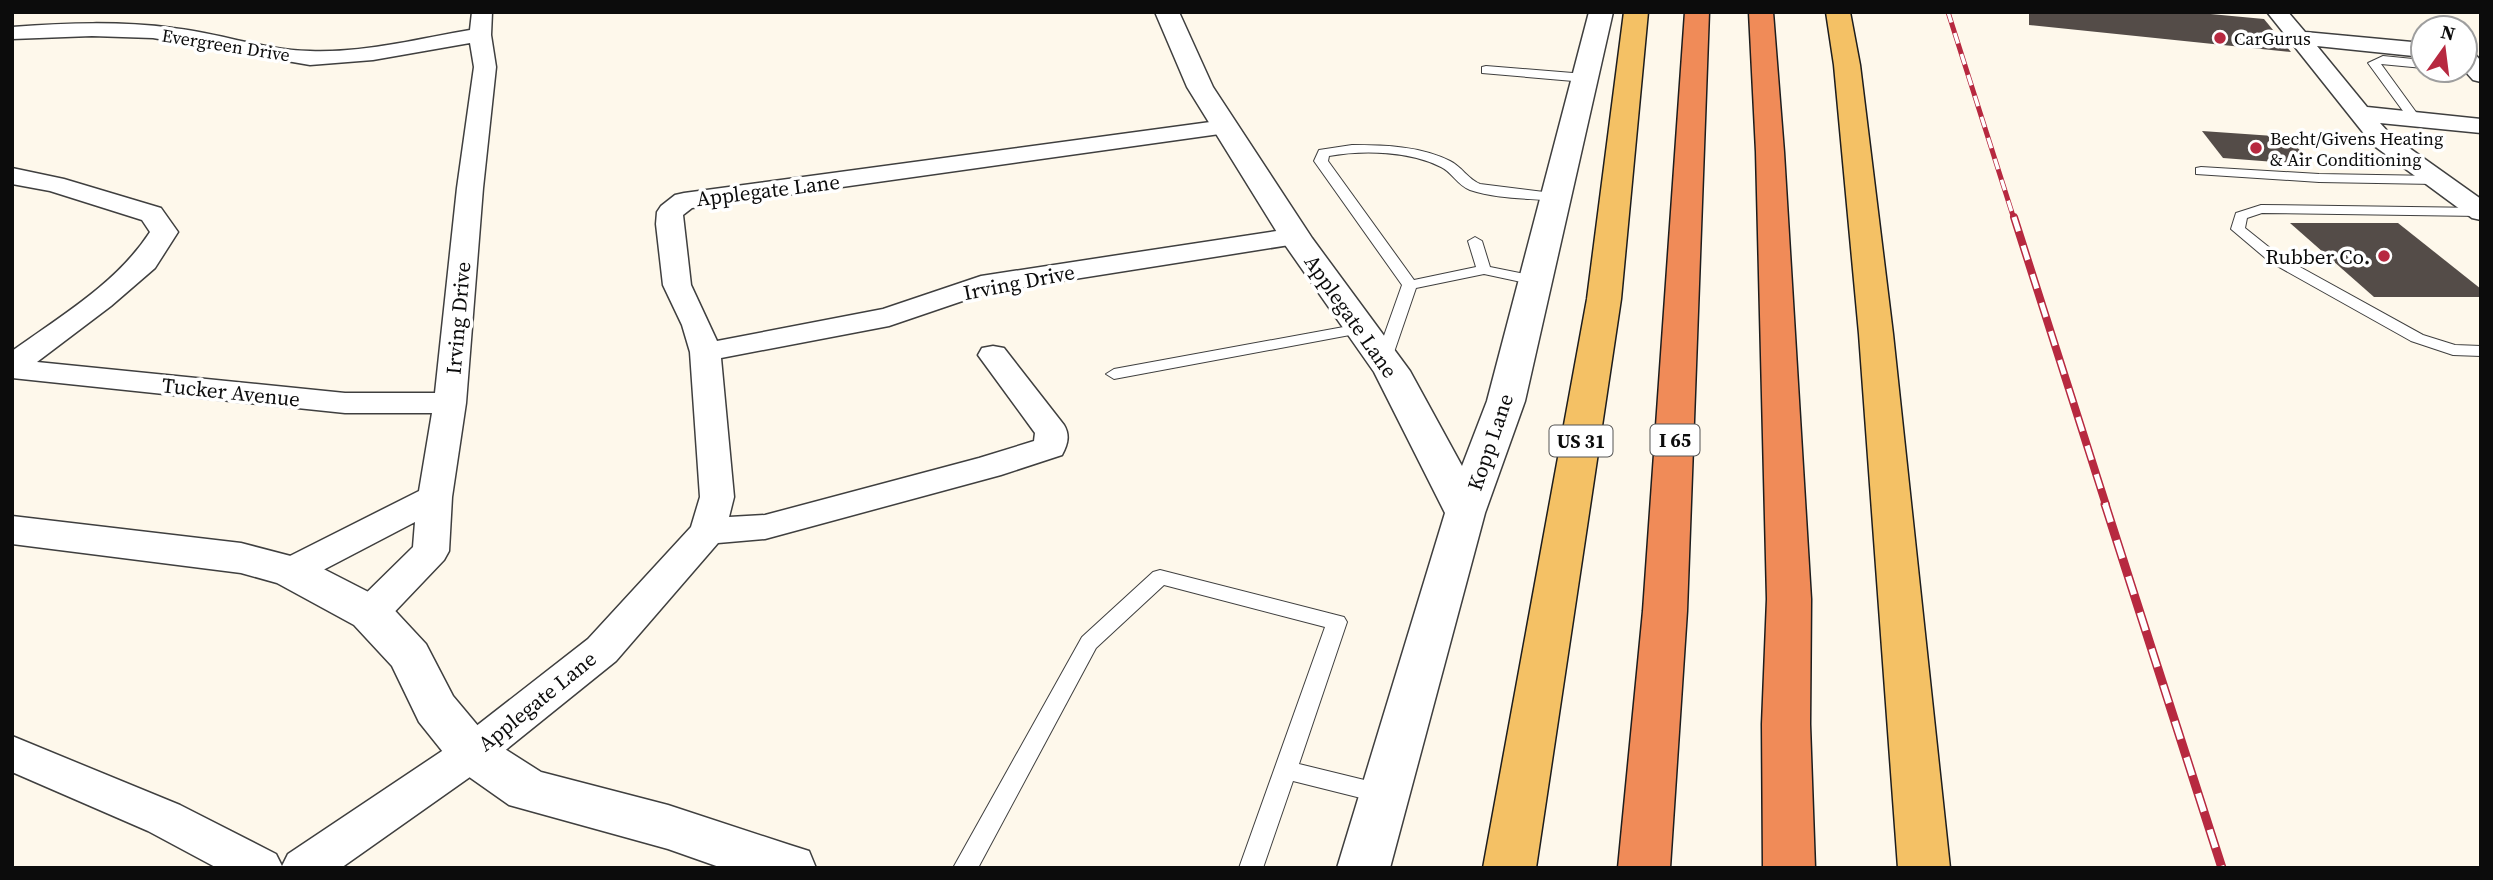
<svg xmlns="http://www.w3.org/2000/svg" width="2493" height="880" viewBox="0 0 2493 880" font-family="'Source Serif 4',serif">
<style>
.building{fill:#544c48}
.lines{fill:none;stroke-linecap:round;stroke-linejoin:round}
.service-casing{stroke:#3f3f3f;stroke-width:2}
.minor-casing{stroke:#3f3f3f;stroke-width:3}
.tertiary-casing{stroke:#3f3f3f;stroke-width:3}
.primary-casing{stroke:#1d1d1d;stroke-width:3}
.motorway-casing{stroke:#1d1d1d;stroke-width:3}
.service{fill:#fff;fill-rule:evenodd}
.minor{fill:#fff;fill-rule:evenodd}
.tertiary{fill:#fff;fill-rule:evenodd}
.primary{fill:#f4c165;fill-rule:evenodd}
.motorway{fill:#f08b58;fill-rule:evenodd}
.rail-far2-casing{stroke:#b72940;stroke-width:5}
.rail-far1-casing{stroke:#b72940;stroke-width:8}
.rail-casing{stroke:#b72940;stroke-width:9}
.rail-far2{stroke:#fff;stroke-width:3.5;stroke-dasharray:11;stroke-linecap:butt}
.rail-far1{stroke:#fff;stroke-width:5;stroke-dasharray:15;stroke-linecap:butt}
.rail{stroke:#fff;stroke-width:6;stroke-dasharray:19;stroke-linecap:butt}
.poi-dot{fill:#b72940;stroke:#fff;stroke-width:2.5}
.labels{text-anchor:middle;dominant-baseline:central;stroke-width:7;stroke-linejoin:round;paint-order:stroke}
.far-poi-label{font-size:18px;fill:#0c0c0c;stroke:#fff;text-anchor:start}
.far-street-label{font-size:18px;fill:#0c0c0c;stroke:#fff}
.shield{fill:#fff;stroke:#555;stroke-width:2}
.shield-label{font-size:19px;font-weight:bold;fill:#0c0c0c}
.street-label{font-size:21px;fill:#0c0c0c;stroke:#fff}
.poi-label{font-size:21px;fill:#0c0c0c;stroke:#fff;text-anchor:end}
</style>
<rect width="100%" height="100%" fill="#fef8eb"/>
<g class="building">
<polygon points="2029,12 2189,12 2264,19 2291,52 2029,25"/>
<polygon points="2202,131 2288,137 2313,165 2223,158"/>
<polygon points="2290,223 2398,223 2481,289 2481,297 2374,297"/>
</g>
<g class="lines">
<g class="service-casing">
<g id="service">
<polygon points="2383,56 2423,60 2423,68 2381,64 2421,119 2419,122 2411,122 2368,63"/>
<polygon points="1486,66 1585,74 1591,78 1585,82 1482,73 1482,67"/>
<path d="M1352,145C1384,145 1421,146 1450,161C1462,167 1468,179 1480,184L1560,194L1562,197L1555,201C1527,198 1497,199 1470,190C1457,185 1452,172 1441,167C1409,151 1363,150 1329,156L1328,161L1414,280L1476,267L1468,241L1475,237L1482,241L1490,267L1540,277L1543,280L1540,283L1535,285L1484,274L1416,288L1391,361L1389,364H1377L1375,361L1402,285L1314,161L1319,150Z"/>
<polygon points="2201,167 2319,174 2435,176 2442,180 2435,184 2319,182 2196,174 2196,168"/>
<polygon points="2261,205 2481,208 2480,216 2262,213 2247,218 2245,228 2280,256 2423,335 2455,345 2481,346 2481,356 2453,355 2411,341 2270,262 2231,229 2236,213"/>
<polygon points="1360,324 1368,329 1366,332 1114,379 1106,374 1114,369"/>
<polygon points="1160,570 1344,617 1347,622 1299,764 1393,787 1396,794 1393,801 1385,804 1293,781 1263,868 1239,868 1325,627 1164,585 1096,648 978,868 953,868 1082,637 1153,572"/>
</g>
</g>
<g class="minor-casing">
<g id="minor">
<path d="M472,12H492L491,35L496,67L483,188L466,403L452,497L449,551L444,560L384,623L370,627L356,623L351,613L356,603L413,547L415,522L304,580L291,584L278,580L272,571L278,562L419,491L432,413H345L12,378V351C61,316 117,283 150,232L142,220L50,191L12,184V168L64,179L161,208L178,232L155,268L111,306L37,362L345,393H435L457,188L474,67L470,43L373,60L310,65L153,38L92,36L12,39V27C66,23 120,21 173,28C219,33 264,50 310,51C364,53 417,39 470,30Z"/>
<polygon points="2267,12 2288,12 2305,32 2423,43 2423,57 2317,46 2367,107 2481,119 2481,133 2380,123 2391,135 2481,199 2481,220 2472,218 2373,145"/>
<polygon points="2465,50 2473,52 2481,61 2481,82 2473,80 2464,70"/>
<path d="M1225,120L1234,122L1237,127L1234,132L692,208L683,215L691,285L717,341L883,309L981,276L1296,228L1306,230L1310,236L1306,242L1296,244L986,293L889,326L721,358L734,497L729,517L765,515L979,458L1034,441L1035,433L978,355L982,348L993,346L1004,348L1064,425C1070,435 1068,444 1062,455L1001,475L765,539L718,543L616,661L487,765L341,868H217L148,831L12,772V736L180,805L276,854L282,866L288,854L457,741L588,639L691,527L700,497L690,352L682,325L663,285L656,224L657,212L661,206L675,195L684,193Z"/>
</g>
</g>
<g class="tertiary-casing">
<g id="tertiary">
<polygon points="1155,12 1179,12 1213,87 1312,238 1410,371 1462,466 1487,401 1589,12 1613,12 1525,401 1485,513 1390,868 1337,868 1445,513 1374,372 1283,242 1187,87"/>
<polygon points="12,516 241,543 306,560 386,601 426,644 453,696 489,739 541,772 668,805 790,845 809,851 816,868 722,868 668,849 509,805 455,767 419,722 392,666 354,625 277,583 241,573 12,544"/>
</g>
</g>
<g class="primary-casing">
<g id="primary">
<polygon points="1624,12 1648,12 1621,299 1536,868 1483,868 1587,299"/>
<polygon points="1826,12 1850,12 1860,65 1893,334 1950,868 1898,868 1859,334 1834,65"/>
</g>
</g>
<g class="motorway-casing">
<g id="motorway">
<polygon points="1685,12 1709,12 1687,611 1670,868 1618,868 1643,611"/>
<polygon points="1749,12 1773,12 1784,152 1811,599 1810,724 1815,868 1763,868 1762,724 1767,599 1756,152"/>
</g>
</g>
<use href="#service" class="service"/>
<use href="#minor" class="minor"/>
<use href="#tertiary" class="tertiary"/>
<use href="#primary" class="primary"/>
<use href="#motorway" class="motorway"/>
<g class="rail-far2-casing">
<polyline id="rail-far2" points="1948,12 2014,219"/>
</g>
<g class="rail-far1-casing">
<polyline id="rail-far1" points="2014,217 2106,505"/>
</g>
<g class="rail-casing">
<polyline id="rail" points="2105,504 2222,868"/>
</g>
<use href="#rail-far2" class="rail-far2"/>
<use href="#rail-far1" class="rail-far1"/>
<use href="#rail" class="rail"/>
</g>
<g class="poi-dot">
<circle cx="2220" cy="38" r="7"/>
<circle cx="2256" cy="148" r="7"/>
<circle cx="2384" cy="256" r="7"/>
</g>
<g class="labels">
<g class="far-poi-label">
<text x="2234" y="38">CarGurus</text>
<text x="2270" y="138">Becht/Givens Heating<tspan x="2270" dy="21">&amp; Air Conditioning</tspan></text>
</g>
<g class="far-street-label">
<text transform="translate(226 45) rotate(9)">Evergreen Drive</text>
</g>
<g class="shield">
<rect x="1650.5" y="424.5" width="49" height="31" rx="5"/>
<rect x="1549.5" y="425.5" width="63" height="31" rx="5"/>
</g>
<g class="shield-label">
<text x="1675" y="440">I 65</text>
<text x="1581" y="441">US 31</text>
</g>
<g class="street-label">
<text transform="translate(768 190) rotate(-7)">Applegate Lane</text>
<text transform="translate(1019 282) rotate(-11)">Irving Drive</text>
<text transform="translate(1351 316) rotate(55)">Applegate Lane</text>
<text transform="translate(458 318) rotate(-85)">Irving Drive</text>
<text transform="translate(231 392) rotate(6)">Tucker Avenue</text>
<text transform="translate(1490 442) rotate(-71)">Kopp Lane</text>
<text transform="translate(537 701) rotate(-39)">Applegate Lane</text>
</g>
<g class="poi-label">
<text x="2370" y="256">Rubber Co.</text>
</g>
</g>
<rect width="2493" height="880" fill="none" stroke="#0c0c0c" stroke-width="28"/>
<g transform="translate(2444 49) rotate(14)"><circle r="33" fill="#ffffff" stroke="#9e9e9e" stroke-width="2"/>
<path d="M0-5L12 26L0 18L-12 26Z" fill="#b72940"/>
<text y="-10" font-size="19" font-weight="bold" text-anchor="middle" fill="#0c0c0c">N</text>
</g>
</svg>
